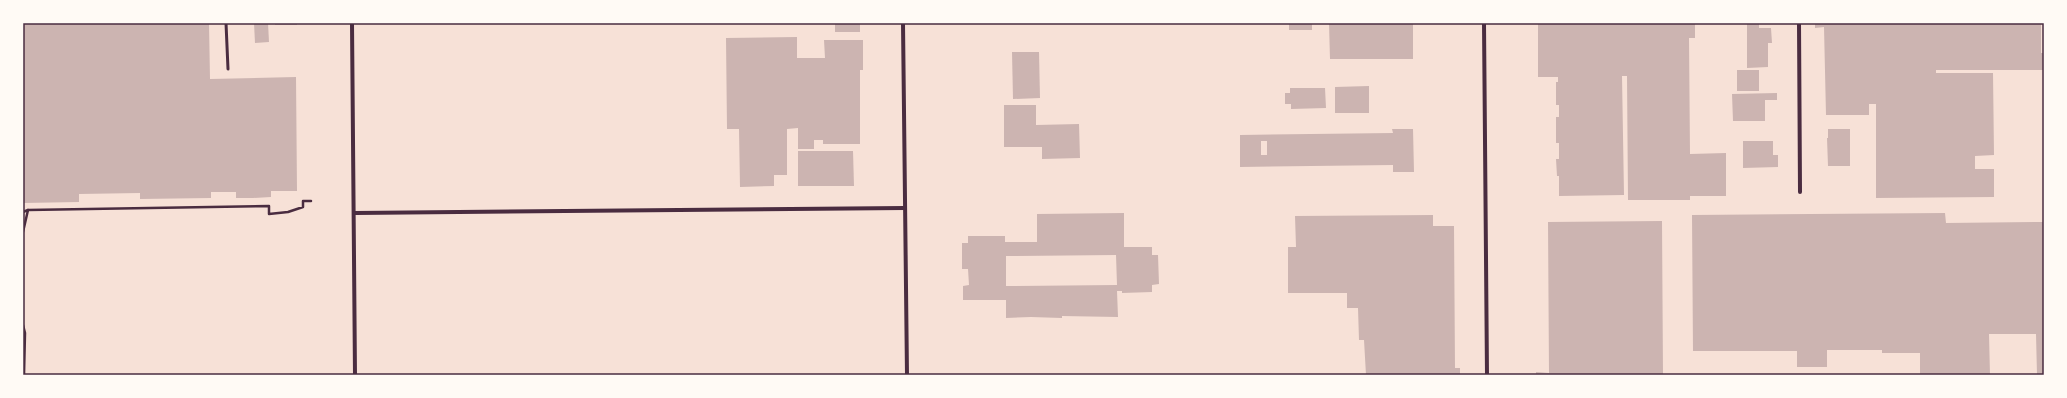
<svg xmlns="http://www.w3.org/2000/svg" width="2067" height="398" viewBox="0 0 2067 398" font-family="'DM Sans',sans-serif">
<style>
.building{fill:#ccb4b1;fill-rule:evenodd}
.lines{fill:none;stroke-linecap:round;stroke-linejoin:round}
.path{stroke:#4a2c40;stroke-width:2.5}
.service{stroke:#4a2c40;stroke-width:3}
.minor{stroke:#4a2c40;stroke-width:4}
.neatline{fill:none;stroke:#4a2c40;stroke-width:1.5}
</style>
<rect width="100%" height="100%" fill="#f7e1d7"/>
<g class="building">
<polygon points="23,23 209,23 210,79 296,77 297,191 271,191 271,197 253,198 236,198 236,192 211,192 211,198 140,199 140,193 79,194 79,202 23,203"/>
<polygon points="254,23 268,23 269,42 255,43"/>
<rect x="275" y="23" width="22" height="2"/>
<rect x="835" y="23" width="25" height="9"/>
<rect x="1289" y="23" width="23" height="7"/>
<polygon points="1329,23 1413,23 1413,59 1330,59"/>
<polygon points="1538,23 1695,23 1695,38 1689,38 1690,154 1726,153 1726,196 1690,196 1690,200 1628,200 1627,76 1622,76 1624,195 1559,196 1559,176 1557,176 1556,159 1559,159 1559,143 1556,143 1556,117 1559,117 1559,105 1556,105 1556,82 1558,82 1558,77 1538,77"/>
<polygon points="1815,23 2041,23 2041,53 2044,53 2044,70 1936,70 1936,73 1993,73 1994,155 1975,156 1975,169 1994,169 1994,197 1876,198 1876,104 1869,104 1869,115 1826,115 1824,27 1815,28"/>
<polygon points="1747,24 1759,24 1759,28 1771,28 1772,43 1768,43 1768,67 1747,68"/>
<polygon points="797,37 797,58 825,58 824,40 863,40 863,70 860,70 860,144 823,144 823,140 814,140 814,149 798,149 798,128 787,129 787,175 774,175 774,186 740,187 739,129 727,129 726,38"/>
<polygon points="1012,52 1039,52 1040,98 1013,99"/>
<rect x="1737" y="70" width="22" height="21"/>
<polygon points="1369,86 1369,113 1335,113 1335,87"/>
<polygon points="1290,88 1325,88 1326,108 1291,109 1291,104 1285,104 1285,93 1290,93"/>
<polygon points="1777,93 1777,100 1765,100 1765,121 1733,121 1732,94"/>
<polygon points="1004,105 1036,105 1036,125 1079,124 1080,158 1042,159 1042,147 1004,147"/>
<path d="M1392,129H1413L1414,172H1393V165L1240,167V135L1393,133ZM1261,141H1267V155H1261Z"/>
<polygon points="1828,129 1850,129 1850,166 1828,166 1827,138 1828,138"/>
<polygon points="1743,141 1773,141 1773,155 1778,155 1778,167 1743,168"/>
<polygon points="798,151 853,151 854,186 798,186"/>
<path d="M1124,213V247H1152V255H1158L1159,284L1152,285V292L1122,293V291H1117L1118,317L1062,316V318L1031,317L1006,318V300H963V286L969,285L968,269H962V243H968V236H1005V242H1037V214ZM1116,255L1117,285L1006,286V256Z"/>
<polygon points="1945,213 1946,223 2044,222 2044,375 2037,375 2036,334 1989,334 1990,375 1920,375 1920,353 1882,353 1882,350 1827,350 1827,367 1797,367 1797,351 1693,351 1692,215"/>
<polygon points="1433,215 1433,226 1454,226 1455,368 1460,368 1460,375 1366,375 1364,340 1359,340 1358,308 1347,308 1347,293 1288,293 1288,247 1296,247 1295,216"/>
<polygon points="1662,221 1663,375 1536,375 1536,372 1549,373 1548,222"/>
</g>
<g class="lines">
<g class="path">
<polyline points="23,212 28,210 269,206 269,214 288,212 303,207 303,201 311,201"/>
<polyline points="23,232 28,210"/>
<polyline points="23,325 25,333 24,375"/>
</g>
<polyline class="service" points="226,23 228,69"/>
<g class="minor">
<polyline points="352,23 355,375"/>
<polyline points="903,23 907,375"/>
<polyline points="1484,23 1487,375"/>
<polyline points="1799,23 1800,192"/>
<polyline points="355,213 905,208"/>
</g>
</g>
<rect width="2067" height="398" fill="none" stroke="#fffaf5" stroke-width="48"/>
<rect x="24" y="24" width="2019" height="350" class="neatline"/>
</svg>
